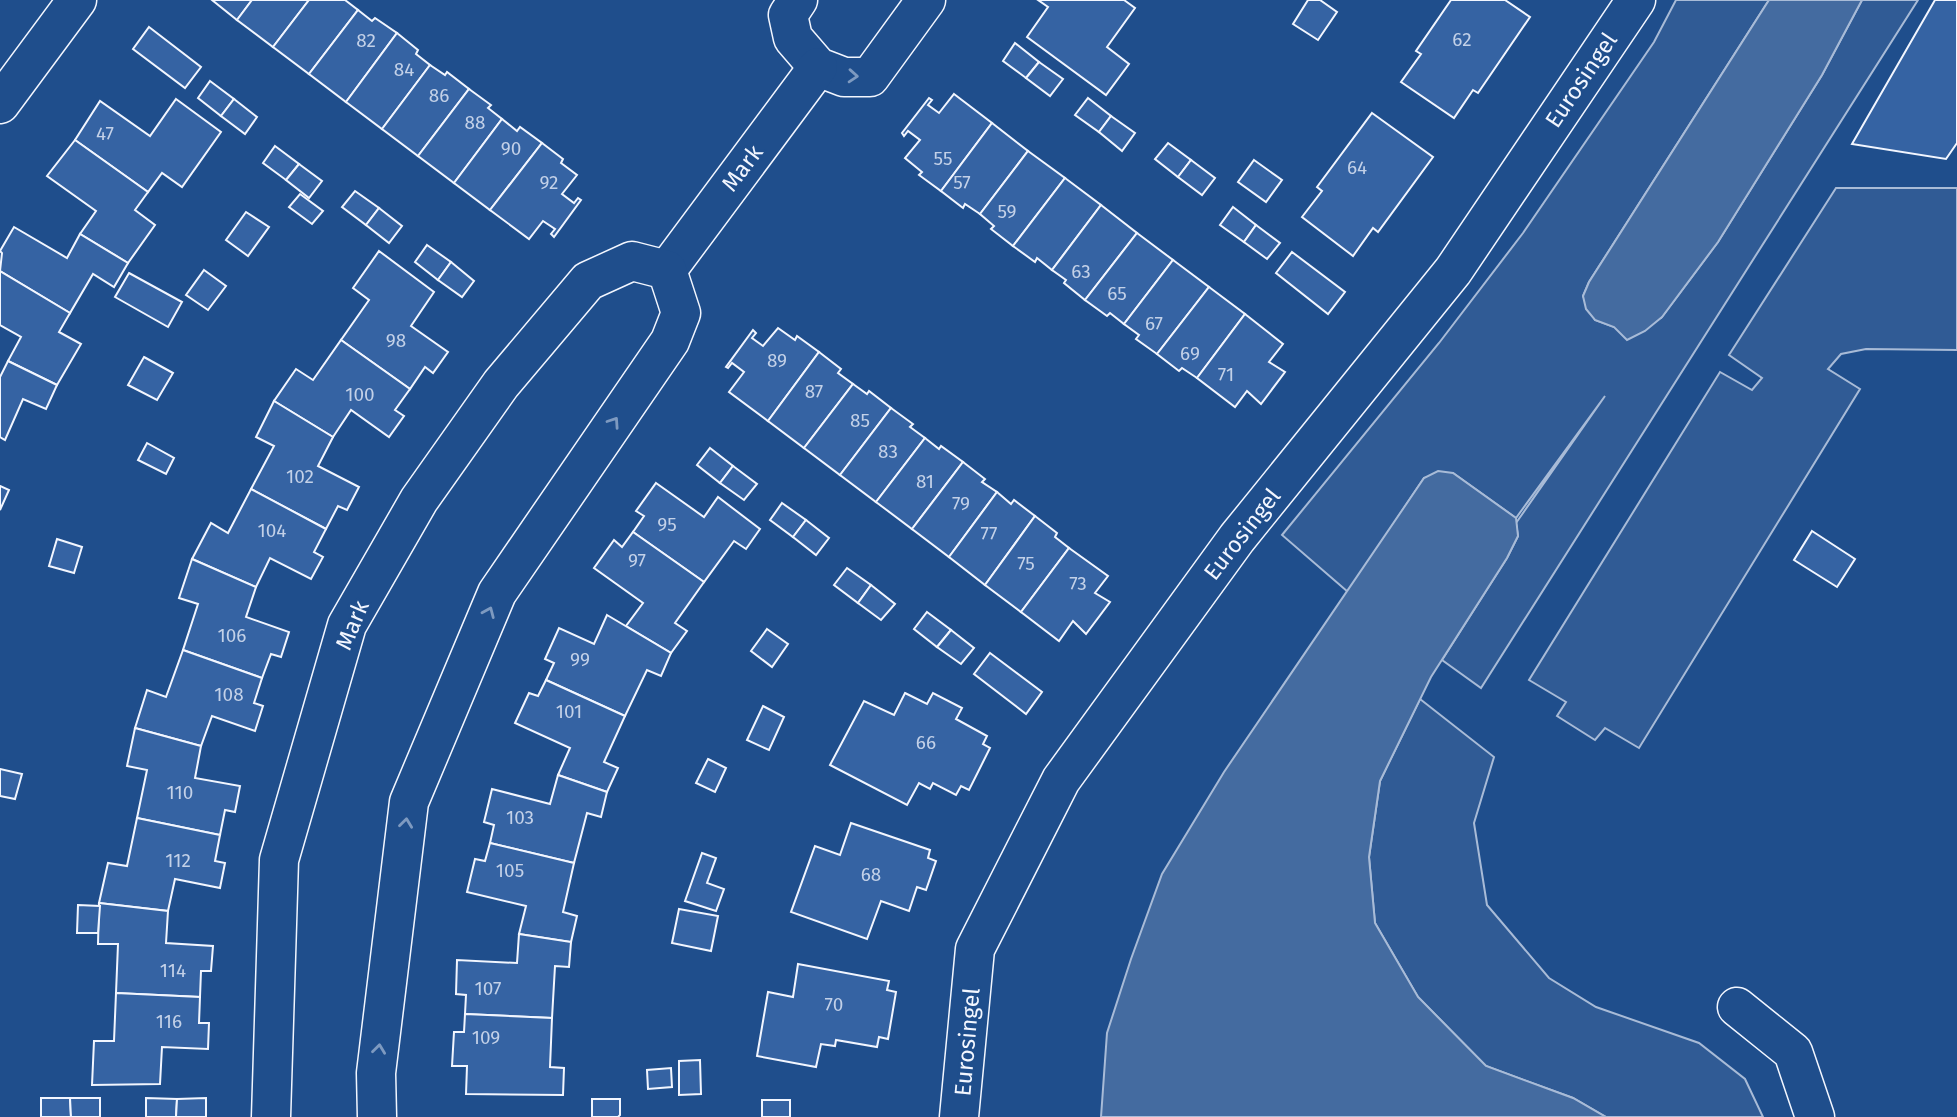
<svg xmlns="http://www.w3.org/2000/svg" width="1957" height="1117" viewBox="0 0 1957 1117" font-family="'Fira Sans',sans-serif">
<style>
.built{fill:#305b95;stroke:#a8bbd7;stroke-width:2}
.water{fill:#446ba0;stroke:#a8bbd7;stroke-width:2}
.building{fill:#3563a3;stroke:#f2f6ff;stroke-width:2}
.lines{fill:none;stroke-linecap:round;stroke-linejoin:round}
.minor-casing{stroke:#f2f6ff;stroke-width:41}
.minor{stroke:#1f4e8c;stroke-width:38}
.oneway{stroke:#7e9ac0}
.labels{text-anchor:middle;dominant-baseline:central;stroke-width:5;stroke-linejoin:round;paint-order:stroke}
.number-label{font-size:19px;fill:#c3d1e8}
.street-label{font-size:23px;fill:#f2f6ff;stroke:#1f4e8c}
</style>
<rect width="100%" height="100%" fill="#1f4e8c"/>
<g class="built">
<polygon points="1676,0 1769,0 1589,282 1583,296 1595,320 1614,327 1661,318 1718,242 1822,75 1862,0 1918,0 1481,688 1442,660 1507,558 1518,536 1516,523 1605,396 1516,518 1453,473 1424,478 1348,592 1282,535 1439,343 1523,233 1654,42"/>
<polygon points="1836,188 1957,188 1957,350 1866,349 1841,354 1828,369 1860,389 1639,748 1605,728 1595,740 1557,716 1566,702 1529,680 1720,372 1752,390 1762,378 1729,355"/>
<polygon points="1420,699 1494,757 1474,823 1487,905 1549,978 1596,1007 1699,1043 1745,1079 1763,1117 1606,1117 1573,1098 1486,1066 1418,997 1375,923 1369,857 1380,781"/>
</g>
<g class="water">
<polygon points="1769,0 1862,0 1822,75 1718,242 1662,317 1645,331 1627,340 1614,327 1595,320 1586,309 1583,296 1589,282"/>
<polygon points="1438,471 1453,473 1516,518 1518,536 1507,558 1431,677 1380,781 1369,857 1375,923 1418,997 1486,1066 1573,1098 1606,1117 1101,1117 1107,1033 1131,959 1162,874 1224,772 1424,478"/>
</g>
<g class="building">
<polygon points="212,0 252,0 237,20"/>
<polygon points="252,0 309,0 273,47 237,20"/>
<polygon points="309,0 345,0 358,10 309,74 273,47"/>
<polygon points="1038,0 1124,0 1135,8 1107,47 1129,64 1106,95 1027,37 1048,7"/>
<polygon points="1308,0 1320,0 1337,12 1318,40 1293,24"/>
<polygon points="1451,0 1505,0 1530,17 1478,93 1473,90 1454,118 1401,82 1421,54 1416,51"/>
<polygon points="1935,0 1957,0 1957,143 1946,159 1852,144"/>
<polygon points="358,10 372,21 375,18 397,33 346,102 309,74"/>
<polygon points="149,27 201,67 185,88 133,49"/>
<polygon points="397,33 418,50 416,54 430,65 382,129 346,102"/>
<polygon points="1015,43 1039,62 1026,78 1003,61"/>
<polygon points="1039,62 1063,79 1050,96 1026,78"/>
<polygon points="430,65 445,75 447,72 469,89 418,156 382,129"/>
<polygon points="210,81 234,99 221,116 198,98"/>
<polygon points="469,89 491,105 488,108 502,119 454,183 418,156"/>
<polygon points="954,94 992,123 941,191 919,175 922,172 905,158 920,140 908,131 904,136 902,133 929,98 932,100 928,105 939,113"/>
<polygon points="1088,98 1111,116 1099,132 1075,115"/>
<polygon points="176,99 221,132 182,187 162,173 148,192 75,140 100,101 150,136"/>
<polygon points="234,99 257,117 245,134 221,116"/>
<polygon points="1372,113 1433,157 1378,232 1373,228 1353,256 1302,217 1322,191 1317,187"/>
<polygon points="1111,116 1135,133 1122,151 1099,132"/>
<polygon points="502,119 517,131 520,127 542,143 490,210 454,183"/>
<polygon points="992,123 1028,151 980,214 965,204 963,208 941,191"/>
<polygon points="75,140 148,192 135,210 155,225 128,263 80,234 96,211 47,176"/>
<polygon points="542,143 563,159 561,163 577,175 562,194 574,203 578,198 581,200 554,237 551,234 555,229 543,221 529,239 490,210"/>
<polygon points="1168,143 1191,160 1178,177 1155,159"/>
<polygon points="275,146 299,164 286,180 263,163"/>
<polygon points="1028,151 1065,178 1013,246 991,229 994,226 980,214"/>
<polygon points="1191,160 1215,178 1202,195 1178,177"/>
<polygon points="1254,160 1282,180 1266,202 1238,182"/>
<polygon points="299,164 322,181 309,198 286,180"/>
<polygon points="1065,178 1101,205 1052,270 1037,258 1035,262 1013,246"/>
<polygon points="355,191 379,208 366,225 342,207"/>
<polygon points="300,194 323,211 312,224 289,207"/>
<polygon points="1101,205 1137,233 1085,300 1064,283 1066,280 1052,270"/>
<polygon points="1233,207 1256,225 1244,242 1220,225"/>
<polygon points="379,208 402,226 389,243 366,225"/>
<polygon points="246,212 269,227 248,256 226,240"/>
<polygon points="1256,225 1280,243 1267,259 1244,242"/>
<polygon points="14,227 67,258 80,234 128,263 114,287 93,274 70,313 0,271 2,253 0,251"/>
<polygon points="1137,233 1173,260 1124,324 1110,313 1107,316 1085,300"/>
<polygon points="427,245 451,262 438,280 415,262"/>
<polygon points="379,251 434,292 411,326 448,352 433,373 425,367 410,389 341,340 369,300 353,288"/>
<polygon points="1292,252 1345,292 1328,314 1276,273"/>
<polygon points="1173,260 1209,287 1157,354 1136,339 1139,335 1124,324"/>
<polygon points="451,262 474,281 462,297 438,280"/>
<polygon points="204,270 226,286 208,310 186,295"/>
<polygon points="0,271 70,313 59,332 81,344 57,385 8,361 21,337 0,325"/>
<polygon points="129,273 182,302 168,327 115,297"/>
<polygon points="1209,287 1245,314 1197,378 1182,368 1179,371 1157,354"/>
<polygon points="1245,314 1283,344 1269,362 1285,372 1261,404 1247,391 1235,407 1197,378"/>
<polygon points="778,328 795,340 797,336 819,352 768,421 729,392 744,372 732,363 728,368 726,367 753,330 756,333 752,338 763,346"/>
<polygon points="341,340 410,389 395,410 404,416 389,437 351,410 333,437 274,401 296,369 313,380"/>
<polygon points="819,352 841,369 838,373 853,384 804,448 768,421"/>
<polygon points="144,357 173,373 157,400 128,385"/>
<polygon points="8,361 57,385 46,409 23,399 5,440 0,437 0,377"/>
<polygon points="853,384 867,394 869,391 891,408 840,475 804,448"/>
<polygon points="274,401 333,437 318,466 359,487 347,510 338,506 326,529 251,489 274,446 256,437"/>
<polygon points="891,408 913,424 910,427 925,438 876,502 840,475"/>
<polygon points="925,438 939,449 941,446 963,462 912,529 876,502"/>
<polygon points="147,443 174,458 166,474 138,460"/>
<polygon points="710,448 733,466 720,483 697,465"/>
<polygon points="963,462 985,479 982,482 997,492 949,557 912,529"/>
<polygon points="733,466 757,484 744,500 720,483"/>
<polygon points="656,483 704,517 718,497 760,529 746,549 734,541 704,582 633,532 644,516 636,511"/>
<polygon points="0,486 9,490 0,510"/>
<polygon points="251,489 326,529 314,552 323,557 311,579 270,558 256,587 192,559 211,523 228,533"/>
<polygon points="997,492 1011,504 1014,500 1035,516 985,585 949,557"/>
<polygon points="782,503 806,520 793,537 770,520"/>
<polygon points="1035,516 1057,533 1055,537 1069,548 1021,612 985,585"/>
<polygon points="806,520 829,538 816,555 793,537"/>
<polygon points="1812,531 1855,559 1837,587 1794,560"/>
<polygon points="633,532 704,582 675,623 687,631 671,653 626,626 643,603 594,568 614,540 622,547"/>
<polygon points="57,539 82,547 74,573 49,566"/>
<polygon points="1069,548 1108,576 1095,593 1110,602 1086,634 1073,621 1059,641 1021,612"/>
<polygon points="192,559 256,587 246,617 289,632 281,657 271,654 262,678 183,650 198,604 179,598"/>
<polygon points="847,568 871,585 858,603 834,585"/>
<polygon points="871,585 895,604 881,620 858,603"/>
<polygon points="927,612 951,630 937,647 914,629"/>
<polygon points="607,615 671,653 661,676 647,670 625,716 546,680 554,663 545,659 559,628 594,644"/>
<polygon points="767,629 788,644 772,667 751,651"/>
<polygon points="951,630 974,648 961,664 937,647"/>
<polygon points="183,650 262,678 254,703 263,706 255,731 212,716 201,746 135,728 147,690 166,697"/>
<polygon points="990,653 1042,692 1026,714 974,674"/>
<polygon points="546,680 625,716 604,762 618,768 607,792 558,775 570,748 515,723 529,693 538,696"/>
<polygon points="905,693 927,704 933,693 962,708 956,719 987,736 983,744 990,748 969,790 961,786 956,795 933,783 930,789 919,783 907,805 830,765 864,701 894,715"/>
<polygon points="763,706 784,717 769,750 747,740"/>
<polygon points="135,728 201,746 195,778 240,786 235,812 225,810 220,835 137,818 147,770 127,766"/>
<polygon points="708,759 726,768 715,792 696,783"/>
<polygon points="0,769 22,774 15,799 0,796"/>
<polygon points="558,775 607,792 601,817 587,813 574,863 490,843 494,825 484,822 492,789 550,804"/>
<polygon points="137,818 220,835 215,861 225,863 220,888 175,879 168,911 99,903 108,863 127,866"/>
<polygon points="851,823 930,850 928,858 936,861 926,890 917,887 909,911 881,901 867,939 791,912 815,846 840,855"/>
<polygon points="490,843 574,863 563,912 577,916 571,942 519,934 526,906 467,892 475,859 485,861"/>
<polygon points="702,853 716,858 707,883 724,889 716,911 685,901"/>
<polygon points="99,903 168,911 166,943 213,946 211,971 201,971 200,997 116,993 118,944 98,944"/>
<polygon points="78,905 100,906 98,933 77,933"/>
<polygon points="679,909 718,916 711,951 672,943"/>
<polygon points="519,934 571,942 569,967 555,966 552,1018 465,1014 466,995 456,994 457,960 517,963"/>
<polygon points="798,964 889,981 887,990 896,992 888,1039 879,1037 877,1047 836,1040 835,1046 821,1044 816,1067 757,1056 768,992 793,997"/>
<polygon points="116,993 200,997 199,1023 209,1023 208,1049 162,1047 160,1084 92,1085 94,1041 114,1041"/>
<polygon points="465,1014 552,1018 550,1067 564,1068 563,1095 466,1094 467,1066 452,1066 454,1032 464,1032"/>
<polygon points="700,1060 701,1094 679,1095 679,1061"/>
<polygon points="671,1068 672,1087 648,1089 647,1070"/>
<polygon points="41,1098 70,1098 71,1117 41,1117"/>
<polygon points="70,1098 100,1098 100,1117 71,1117"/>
<polygon points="146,1098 177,1099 176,1117 146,1117"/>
<polygon points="206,1098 206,1117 176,1117 177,1099"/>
<polygon points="592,1099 620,1099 620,1115 618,1117 592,1117"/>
<rect x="762" y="1100" width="28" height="17"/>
</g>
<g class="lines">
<g class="minor-casing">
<g id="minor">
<polyline points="798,0 788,15 793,38 818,67 844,77 870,77 926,0"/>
<polyline points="0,104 77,0"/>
<polyline points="667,270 818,67"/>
<polyline points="1737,1007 1793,1052 1815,1117"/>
<polyline points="271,1117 279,860 347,625 419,500 501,384 588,281 632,261 667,270 681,313 670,341 497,593 409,802 376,1073 377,1117"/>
<polyline points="959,1117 975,949 1061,780 1237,538 1453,271 1636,0"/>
</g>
</g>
<use href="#minor" class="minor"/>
</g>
<defs><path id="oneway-chevron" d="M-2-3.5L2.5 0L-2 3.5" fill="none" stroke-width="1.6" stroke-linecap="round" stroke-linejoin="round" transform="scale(1.75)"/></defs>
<g class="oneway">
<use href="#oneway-chevron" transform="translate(853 76) rotate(4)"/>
<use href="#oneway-chevron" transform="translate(614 422) rotate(-56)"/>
<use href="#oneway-chevron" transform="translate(489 612) rotate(-67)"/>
<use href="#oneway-chevron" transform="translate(406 823) rotate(-83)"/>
<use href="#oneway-chevron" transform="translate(379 1049) rotate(-83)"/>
</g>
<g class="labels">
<g class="number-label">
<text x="1462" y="39">62</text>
<text x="366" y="40">82</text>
<text x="404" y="69">84</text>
<text x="439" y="95">86</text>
<text x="475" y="122">88</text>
<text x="105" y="133">47</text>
<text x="511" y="148">90</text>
<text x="943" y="158">55</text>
<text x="1357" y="167">64</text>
<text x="549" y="182">92</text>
<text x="962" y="182">57</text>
<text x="1007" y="211">59</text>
<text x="1081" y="271">63</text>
<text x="1117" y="293">65</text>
<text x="1154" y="323">67</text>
<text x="396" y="340">98</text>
<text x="1190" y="353">69</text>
<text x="777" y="360">89</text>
<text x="1226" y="374">71</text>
<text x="814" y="391">87</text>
<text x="360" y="394">100</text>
<text x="860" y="420">85</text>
<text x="888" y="451">83</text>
<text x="300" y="476">102</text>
<text x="925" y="481">81</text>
<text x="961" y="503">79</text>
<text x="667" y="524">95</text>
<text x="272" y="530">104</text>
<text x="989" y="533">77</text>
<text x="637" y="560">97</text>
<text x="1026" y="563">75</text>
<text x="1078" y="583">73</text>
<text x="232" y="635">106</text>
<text x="580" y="659">99</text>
<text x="229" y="694">108</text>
<text x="569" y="711">101</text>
<text x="926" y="742">66</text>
<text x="180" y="792">110</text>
<text x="520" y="817">103</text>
<text x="178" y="860">112</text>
<text x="510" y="870">105</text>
<text x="871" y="874">68</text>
<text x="173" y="970">114</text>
<text x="488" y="988">107</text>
<text x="834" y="1004">70</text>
<text x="169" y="1021">116</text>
<text x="486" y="1037">109</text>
</g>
<g class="street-label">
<text transform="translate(1581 80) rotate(-56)">Eurosingel</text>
<text transform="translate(742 168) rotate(-53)">Mark</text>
<text transform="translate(1242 534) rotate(-52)">Eurosingel</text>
<text transform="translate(352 625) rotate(-67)">Mark</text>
<text transform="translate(967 1042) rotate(-85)">Eurosingel</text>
</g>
</g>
</svg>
